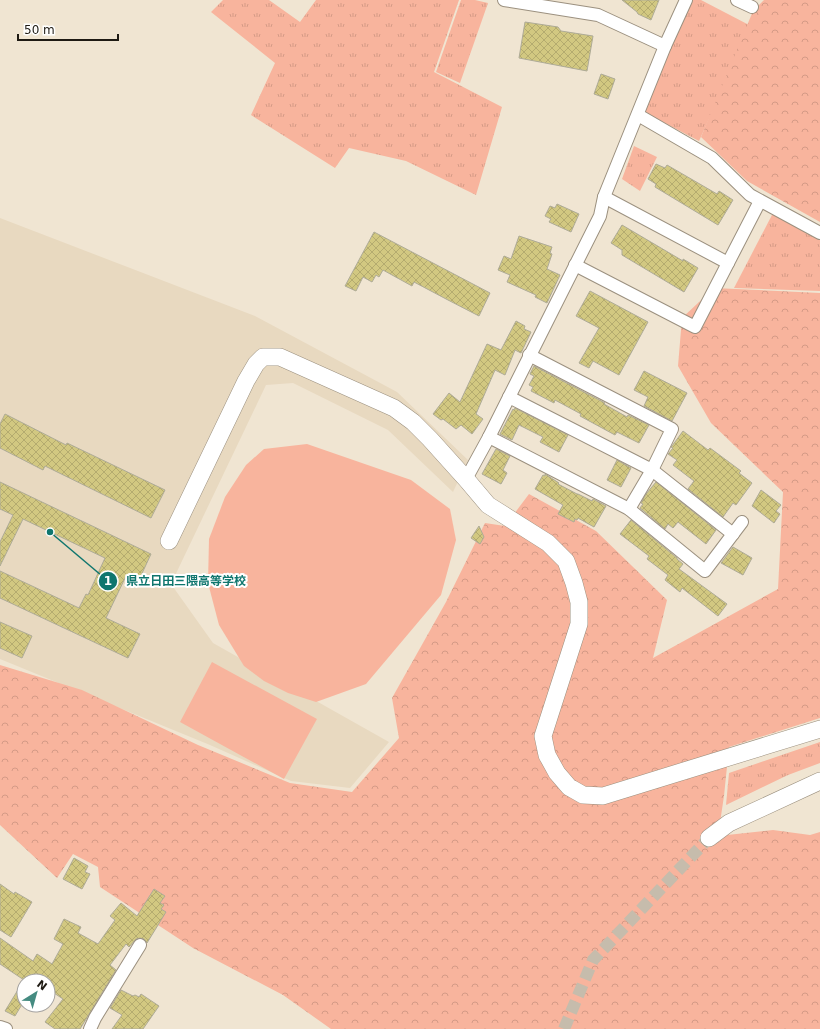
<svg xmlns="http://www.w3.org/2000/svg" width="820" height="1029" viewBox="0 0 820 1029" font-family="'DejaVu Sans','Noto Sans JP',sans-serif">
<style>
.built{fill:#e8d9c0}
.grass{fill:url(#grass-tufts)}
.forest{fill:url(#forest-crowns)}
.pitch{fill:#f8b49d}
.building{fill:url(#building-cross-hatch);stroke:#aeab97}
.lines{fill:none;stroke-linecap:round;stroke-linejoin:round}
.street-tunnel{stroke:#c6bcac;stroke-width:12;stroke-dasharray:12 6;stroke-linecap:butt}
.street-casing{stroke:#9b907f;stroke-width:14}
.secondary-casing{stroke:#9b907f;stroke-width:18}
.street{stroke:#fff;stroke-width:12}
.secondary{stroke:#fff;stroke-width:17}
.leader{fill:none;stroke:#0f766e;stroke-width:1.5}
.callout-dot{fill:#0f766e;stroke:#fff;stroke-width:1.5}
.mark-label{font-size:12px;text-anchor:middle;font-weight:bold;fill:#fff}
.callout-label{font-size:12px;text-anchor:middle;font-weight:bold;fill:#0f766e;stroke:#fff;stroke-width:4;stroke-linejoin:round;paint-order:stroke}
</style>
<defs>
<pattern id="grass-tufts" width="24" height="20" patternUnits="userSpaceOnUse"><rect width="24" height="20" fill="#f8b49d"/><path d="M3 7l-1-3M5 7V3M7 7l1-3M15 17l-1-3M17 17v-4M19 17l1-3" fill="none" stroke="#d49a86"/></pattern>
<pattern id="forest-crowns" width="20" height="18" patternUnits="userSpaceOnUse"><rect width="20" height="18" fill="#f8b49d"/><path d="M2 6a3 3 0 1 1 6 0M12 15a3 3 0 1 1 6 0" fill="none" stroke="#d49a86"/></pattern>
<pattern id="building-cross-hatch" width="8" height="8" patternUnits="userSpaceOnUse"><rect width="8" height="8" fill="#d2c881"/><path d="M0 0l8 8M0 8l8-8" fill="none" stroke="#b4ab6f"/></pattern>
</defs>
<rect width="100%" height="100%" fill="#f0e5d2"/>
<polygon class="built" points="0,218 255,316 397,392 468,460 453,492 388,430 293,383 266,385 171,584 213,643 389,742 350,788 291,781 210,745 0,659"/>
<g class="grass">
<polygon points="223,0 269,0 300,22 316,0 459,0 434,72 502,107 476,195 406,161 349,148 335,168 251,115 275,63 211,12"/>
<polygon points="461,0 475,0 488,3 460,83 436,72"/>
<polygon points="691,0 701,0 751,26 699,141 644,112"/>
<polygon points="634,146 657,157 640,191 622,179"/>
<polygon points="773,213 820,238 820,291 734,288"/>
<polygon points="820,742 820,763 788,775 726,805 729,773"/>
</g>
<g class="forest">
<polygon points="764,0 820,0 820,222 747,181 701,137 753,11"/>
<polygon points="714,288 820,293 820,718 729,747 724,796 718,836 773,830 810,835 820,832 820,1029 331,1029 283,995 193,948 100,887 98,867 73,854 57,878 0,825 0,665 82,690 198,745 290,783 352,792 399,738 392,698 446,602 485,523 505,526 529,494 596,531 667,600 653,658 778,589 783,492 711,423 678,366 682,318"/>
</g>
<g class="pitch">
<polygon points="307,444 411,480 450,509 456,540 441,595 366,684 316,702 288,693 264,681 244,666 219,625 208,583 209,539 225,497 246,465 264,449"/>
<polygon points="212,662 317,719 284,779 180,722"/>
</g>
<g class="building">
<polygon points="622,0 659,0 651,20 638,14 637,12"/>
<polygon points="525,22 558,27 561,31 593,36 587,71 519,58"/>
<polygon points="601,74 615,79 608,99 594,94"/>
<polygon points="656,164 665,168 667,165 717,194 719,191 733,200 718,225 655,187 656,184 648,179"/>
<polygon points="557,204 579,214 571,232 549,222 551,219 545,216 550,206 555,208"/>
<polygon points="622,225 683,261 683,259 698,268 684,292 622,255 622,250 611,243"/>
<polygon points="374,232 490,293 479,316 448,300 414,282 412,286 383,270 379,277 376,275 372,282 363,277 356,291 345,286"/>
<polygon points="519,236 552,247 550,253 552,254 547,269 560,275 547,303 535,297 536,295 507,282 510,275 498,270 504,256 511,259"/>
<polygon points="590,291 648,322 619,375 593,361 589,368 579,363 599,328 576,316"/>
<polygon points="516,321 525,326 524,329 531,332 521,353 515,350 505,375 495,370 476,414 483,419 472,434 461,425 456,429 443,419 441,420 433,414 449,393 460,402 487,344 501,350"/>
<polygon points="534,366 605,403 604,404 627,417 628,415 649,425 639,443 617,432 615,435 580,416 581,414 555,400 554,403 531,391 533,387 529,385 534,376 530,374"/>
<polygon points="644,371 687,393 672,421 644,406 648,397 634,390"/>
<polygon points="515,408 568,435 559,452 540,442 543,437 519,425 512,440 500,434 513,409 514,410"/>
<polygon points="5,414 66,445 67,443 165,490 151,518 45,466 43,470 0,448 0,424"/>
<polygon points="683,431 708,450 710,448 741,471 739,473 752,483 736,505 733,503 723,517 688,489 694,481 673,465 677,460 668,454 673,448 671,447 672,446"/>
<polygon points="496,449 510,456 503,470 507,473 501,484 482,474"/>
<polygon points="617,460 631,468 621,487 607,480"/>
<polygon points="545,474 559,483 558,484 577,494 578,494 592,501 593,499 606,506 594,527 578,518 577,520 575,519 574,522 558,514 563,505 535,489 543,475 545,476"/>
<polygon points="0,482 151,554 138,582 126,576 106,618 140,634 128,658 0,598 0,571 79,608 86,594 88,595 105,558 23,519 0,566 0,542 13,515 0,509"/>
<polygon points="656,482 716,530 706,544 678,522 673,528 668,524 665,529 640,508 643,504 641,503 646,494"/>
<polygon points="761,490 781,505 776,511 780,514 774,523 752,506"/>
<polygon points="631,520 677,558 677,559 683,564 679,569 727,604 718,616 682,588 680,592 665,580 668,575 647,559 649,556 620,534"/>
<polygon points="479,526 484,537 480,544 471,538"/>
<polygon points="733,547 752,558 743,575 721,563"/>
<polygon points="0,622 32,636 22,658 0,648"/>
<polygon points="74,858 88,866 85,872 90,874 82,889 63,879"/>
<polygon points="0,884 14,894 15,892 32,902 11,937 0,930"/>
<polygon points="154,889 165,896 160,903 164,905 161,909 166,912 147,943 144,939 140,938 136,939 129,947 126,944 110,965 116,970 80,1029 55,1029 45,1022 63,999 48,989 48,981 25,981 24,980 24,1001 15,1016 5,1011 24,980 0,964 0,938 33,961 37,954 52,964 63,944 54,939 64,919 81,927 78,933 98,944 115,920 110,916 121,903 137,916"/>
<polygon points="121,990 133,996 135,995 139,997 141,994 159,1006 143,1029 112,1029 122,1015 110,1008"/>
</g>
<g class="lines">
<polyline class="street-tunnel" points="564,1029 593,960 709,838"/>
<g class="street-casing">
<g id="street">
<polyline points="504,0 598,15 665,46"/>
<polyline points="737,0 752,7"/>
<polyline points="638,115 712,158 750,195 820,233"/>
<polyline points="604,197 728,263"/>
<polyline points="575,265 695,327 760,201"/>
<polyline points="529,355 672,429 652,470 629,509"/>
<polyline points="509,397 652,470 733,534"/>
<polyline points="489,437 629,509 705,571 742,522"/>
<polyline points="466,479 489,437 600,216 604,197 665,46 686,0"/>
<polyline points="0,1027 6,1029"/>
<polyline points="90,1029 95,1018 140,945"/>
</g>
</g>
<g class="secondary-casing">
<g id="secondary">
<polyline points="169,541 246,381 256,364 263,357 280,357 394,408 413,422 430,439 466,479 488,505 548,543 566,561 574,583 579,602 579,624 543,736 547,755 557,773 569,787 583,795 603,796 820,729"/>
<polyline points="709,838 729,823 820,781"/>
</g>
</g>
<use href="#street" class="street"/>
<use href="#secondary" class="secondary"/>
</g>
<path class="leader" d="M50 532L108 581"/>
<g class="callout-dot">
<circle cx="50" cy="532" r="4"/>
<circle cx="108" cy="581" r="10"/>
</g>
<g class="mark-label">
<text x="108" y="585">1</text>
</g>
<g class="callout-label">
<text x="186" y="585">県立日田三隈高等学校</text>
</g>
<g transform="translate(36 993) rotate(37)"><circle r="19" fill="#ffffff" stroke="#a5a3a1"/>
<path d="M0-3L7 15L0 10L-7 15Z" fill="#458b81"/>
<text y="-6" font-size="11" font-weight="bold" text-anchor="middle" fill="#1e1a13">N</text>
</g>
<path d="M18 34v6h100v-6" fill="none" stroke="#1e1a13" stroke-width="2"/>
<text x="24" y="34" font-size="12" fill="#1e1a13" stroke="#ffffff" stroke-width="3" paint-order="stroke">50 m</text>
</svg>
